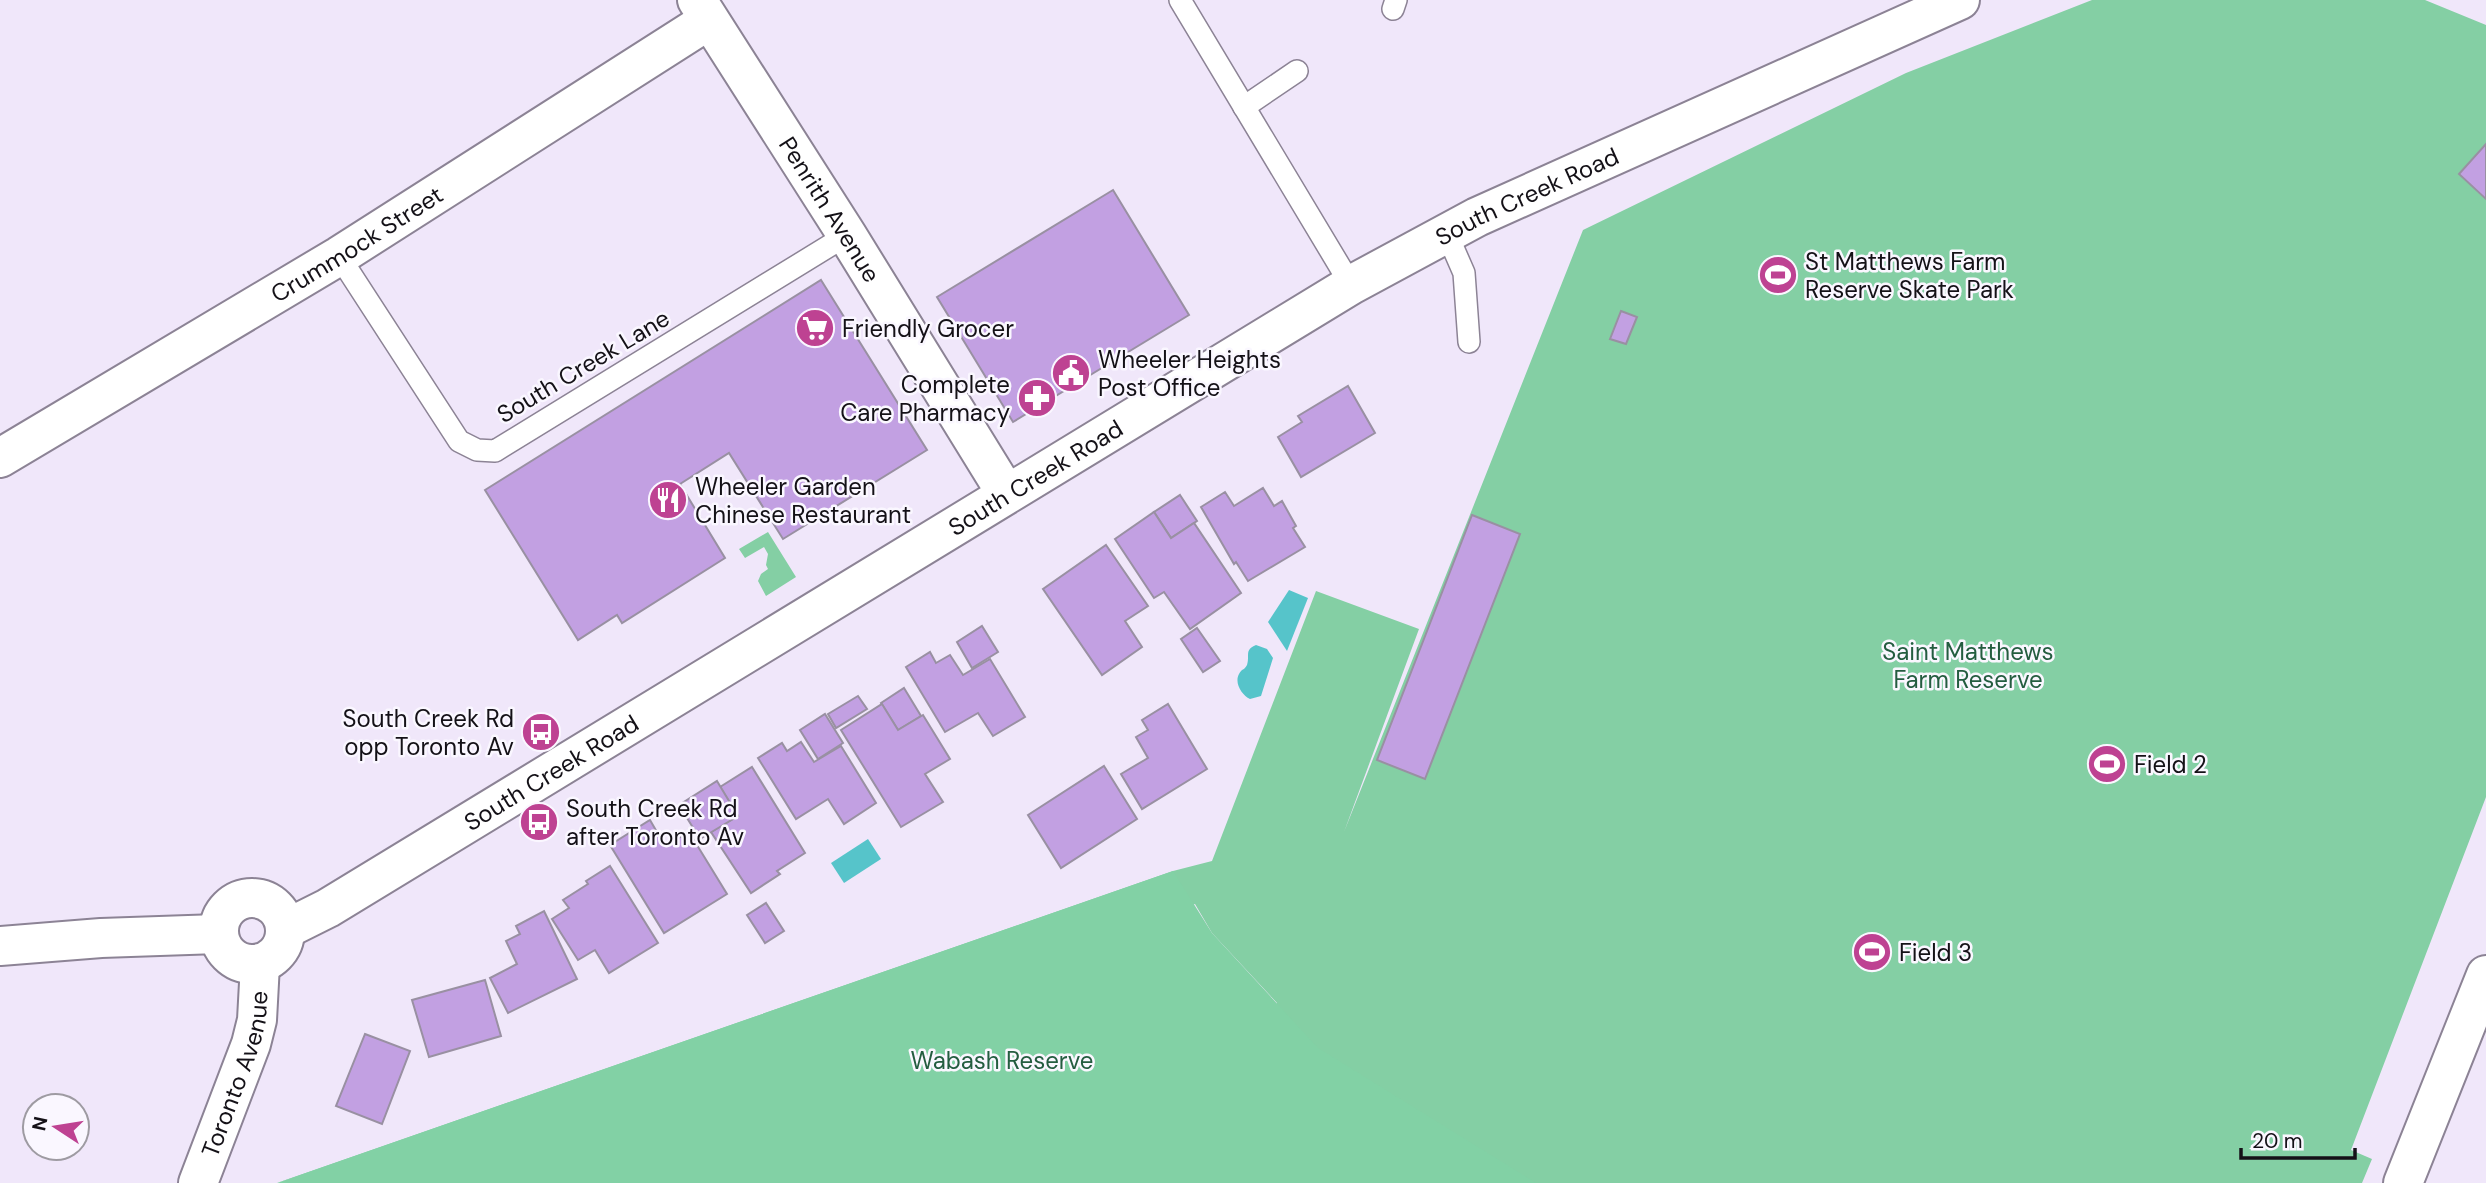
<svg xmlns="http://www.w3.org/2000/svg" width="2486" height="1183" viewBox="0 0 2486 1183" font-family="'DM Sans',sans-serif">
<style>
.green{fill:#84cfa4}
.forest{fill:#82d1a5}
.water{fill:#56c4ca}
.building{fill:#c2a0e2;stroke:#9990a2;stroke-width:2}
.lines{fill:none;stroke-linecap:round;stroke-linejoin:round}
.service-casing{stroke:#8c8395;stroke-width:24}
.minor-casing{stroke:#8c8395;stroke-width:42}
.tertiary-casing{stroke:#8c8395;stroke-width:42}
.service{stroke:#fff;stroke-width:21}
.minor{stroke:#fff;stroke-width:38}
.tertiary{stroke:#fff;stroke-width:38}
.labels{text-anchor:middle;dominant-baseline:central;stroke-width:5;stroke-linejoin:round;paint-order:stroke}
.street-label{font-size:24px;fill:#141117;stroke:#faf7ff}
.poi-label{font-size:24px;fill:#141117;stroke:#faf7ff;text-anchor:start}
.park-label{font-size:24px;fill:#245d40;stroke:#faf7ff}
</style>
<rect width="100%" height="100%" fill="#f0e7fa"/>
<g class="green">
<polygon points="2092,0 2425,0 2486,25 2486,797 2351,1150 2372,1159 2362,1183 1206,1183 1277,1003 1212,933 1195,904 277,1183 1173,871 1212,861 1316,591 1419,629 1344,832 1583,230 1906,73"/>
<polygon points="768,532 796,577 766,596 758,581 761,574 768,569 766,565 768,554 764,547 745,558 739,549"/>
</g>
<polygon class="forest" points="1173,871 1212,933 1318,1048 1536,1183 277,1183"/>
<g class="water">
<polygon points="1289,590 1308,598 1287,651 1268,622"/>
<path d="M1256,645L1267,649L1273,658L1261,696L1250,699C1242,695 1234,683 1239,674C1242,668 1244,671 1247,665C1250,655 1244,650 1256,645Z"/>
<polygon points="868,839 881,859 844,883 831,863"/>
</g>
<g class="building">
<polygon points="2486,144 2486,199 2459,174"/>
<polygon points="1113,190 1189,315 1013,422 937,297"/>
<polygon points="821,280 927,450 783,539 729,453 680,484 725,558 622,623 617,615 578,640 485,490"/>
<polygon points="1621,311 1637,317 1626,344 1610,339"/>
<polygon points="1348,386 1375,433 1301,477 1278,437 1302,422 1298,416"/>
<polygon points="1263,488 1274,506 1282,501 1296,526 1293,528 1305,547 1248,581 1236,562 1234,564 1201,507 1225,492 1234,506"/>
<polygon points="1180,495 1197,521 1171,538 1154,512"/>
<polygon points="1154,512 1171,538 1194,523 1241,593 1190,629 1164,592 1154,598 1115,539"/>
<polygon points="1472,515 1520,534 1425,779 1377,760"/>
<polygon points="1106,545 1148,606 1125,621 1142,647 1102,675 1043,589"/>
<polygon points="982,626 998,652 972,668 957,642"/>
<polygon points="1197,628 1220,661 1203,672 1181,639"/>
<polygon points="930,652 936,663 950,655 963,675 990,659 1025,717 993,736 978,713 945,732 906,667"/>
<polygon points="904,688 921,716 898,730 881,703"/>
<polygon points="858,696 867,709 836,728 828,714"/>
<polygon points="882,704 898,730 923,715 950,759 925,774 943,802 901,827 841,730"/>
<polygon points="1168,704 1207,769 1142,809 1121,774 1148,758 1136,737 1148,730 1142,720"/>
<polygon points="825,714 843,743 818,759 800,730"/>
<polygon points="801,742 814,762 841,746 876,803 844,824 828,799 796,819 758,758 782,743 787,751"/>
<polygon points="1104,766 1137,819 1061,868 1028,815"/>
<polygon points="752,767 805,853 777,871 780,874 751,893 711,832 738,816 720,787"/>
<polygon points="717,781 738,816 700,839 679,805"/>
<polygon points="650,820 665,846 689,832 727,894 664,933 610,845"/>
<polygon points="610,866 658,943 609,973 595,950 578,960 552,919 569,908 563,900 588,884 586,881"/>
<polygon points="766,903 784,931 765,943 747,915"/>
<polygon points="544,911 577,979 508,1013 490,978 517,964 506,941 520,934 516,926"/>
<polygon points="485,980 501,1036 429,1057 412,1000"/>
<polygon points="365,1034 410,1051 382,1124 336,1106"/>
</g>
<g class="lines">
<g class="service-casing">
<g id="service">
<polyline points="1180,0 1351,285"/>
<polyline points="1393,9 1396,0"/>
<polyline points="1244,107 1297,71"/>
<polyline points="1447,234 1464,273 1469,342"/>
<polyline points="339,256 459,441 477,450 495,451 847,235"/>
</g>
</g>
<g class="minor-casing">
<g id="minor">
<path id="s1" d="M697,0L847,235L1006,493"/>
<path id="s2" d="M0,458L339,256L709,20"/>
<polyline points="0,946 101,938 218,934"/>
<polyline points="2403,1183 2486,975"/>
</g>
</g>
<g class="tertiary-casing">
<g id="tertiary">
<circle cx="252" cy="931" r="33"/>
<path id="s3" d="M286,929L328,908L1351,285L1477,217L1960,0"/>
<path id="s4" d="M198,1183L251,1044L257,1020L260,964"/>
</g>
</g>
<use href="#service" class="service"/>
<use href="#minor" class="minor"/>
<use href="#tertiary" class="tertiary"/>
</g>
<defs>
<g id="stadium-disc" transform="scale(2.0125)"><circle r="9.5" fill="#be4292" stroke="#faf7ff"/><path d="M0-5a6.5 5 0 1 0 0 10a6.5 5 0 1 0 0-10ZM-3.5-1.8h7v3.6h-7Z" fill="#fff"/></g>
<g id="supermarket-disc" transform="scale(2.0125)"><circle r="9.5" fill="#be4292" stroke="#faf7ff"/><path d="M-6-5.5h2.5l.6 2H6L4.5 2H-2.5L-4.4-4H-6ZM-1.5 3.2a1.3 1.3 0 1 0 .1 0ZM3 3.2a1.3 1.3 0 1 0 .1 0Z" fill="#fff"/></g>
<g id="civic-disc" transform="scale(2.0125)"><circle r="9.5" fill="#be4292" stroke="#faf7ff"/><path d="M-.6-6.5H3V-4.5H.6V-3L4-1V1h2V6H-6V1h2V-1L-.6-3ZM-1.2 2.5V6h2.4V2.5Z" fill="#fff"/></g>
<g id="pharmacy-disc" transform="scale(2.0125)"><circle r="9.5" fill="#be4292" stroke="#faf7ff"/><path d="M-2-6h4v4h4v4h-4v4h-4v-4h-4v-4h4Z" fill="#fff"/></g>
<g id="restaurant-disc" transform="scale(2.0125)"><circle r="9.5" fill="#be4292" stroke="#faf7ff"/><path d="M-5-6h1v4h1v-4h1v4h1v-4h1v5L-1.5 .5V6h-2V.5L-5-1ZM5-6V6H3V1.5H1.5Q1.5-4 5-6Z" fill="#fff"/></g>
<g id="bus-disc" transform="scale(2.0125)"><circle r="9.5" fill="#be4292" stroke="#faf7ff"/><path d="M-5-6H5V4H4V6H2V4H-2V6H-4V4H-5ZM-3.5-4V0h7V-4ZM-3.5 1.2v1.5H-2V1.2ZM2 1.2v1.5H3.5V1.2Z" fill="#fff"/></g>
</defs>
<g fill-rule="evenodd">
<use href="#stadium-disc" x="1778" y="275"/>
<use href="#supermarket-disc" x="815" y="328"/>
<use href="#civic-disc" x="1071" y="373"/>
<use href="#pharmacy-disc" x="1037" y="398"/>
<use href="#restaurant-disc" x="668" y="500"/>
<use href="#bus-disc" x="541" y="732"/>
<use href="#stadium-disc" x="2107" y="764"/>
<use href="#bus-disc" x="539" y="822"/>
<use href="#stadium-disc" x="1872" y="952"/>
</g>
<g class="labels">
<g class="street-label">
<text stroke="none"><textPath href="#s3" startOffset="1442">South Creek Road</textPath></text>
<text stroke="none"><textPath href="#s1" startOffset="248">Penrith Avenue</textPath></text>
<text stroke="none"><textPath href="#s2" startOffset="416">Crummock Street</textPath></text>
<text transform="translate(583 366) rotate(-31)">South Creek Lane</text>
<text stroke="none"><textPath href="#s3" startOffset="875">South Creek Road</textPath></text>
<text stroke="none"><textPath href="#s3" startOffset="308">South Creek Road</textPath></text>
<text stroke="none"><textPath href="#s4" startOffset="116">Toronto Avenue</textPath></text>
</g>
<g class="poi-label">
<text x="1805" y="261">St Matthews Farm<tspan x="1805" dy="28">Reserve Skate Park</tspan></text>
<text x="842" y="328">Friendly Grocer</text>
<text x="1098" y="359">Wheeler Heights<tspan x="1098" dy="28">Post Office</tspan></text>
<text x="1010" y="384" text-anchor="end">Complete<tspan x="1010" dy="28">Care Pharmacy</tspan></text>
<text x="695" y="486">Wheeler Garden<tspan x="695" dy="28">Chinese Restaurant</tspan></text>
<text x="514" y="718" text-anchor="end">South Creek Rd<tspan x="514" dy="28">opp Toronto Av</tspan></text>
<text x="2134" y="764">Field 2</text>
<text x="566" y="808">South Creek Rd<tspan x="566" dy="28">after Toronto Av</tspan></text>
<text x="1899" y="952">Field 3</text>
</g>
<g class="park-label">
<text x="1968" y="651">Saint Matthews<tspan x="1968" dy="28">Farm Reserve</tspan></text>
<text x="1002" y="1060">Wabash Reserve</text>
</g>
</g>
<g transform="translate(56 1127) rotate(282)"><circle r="33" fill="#faf7ff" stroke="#9e9ba2" stroke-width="2"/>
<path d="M0-5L12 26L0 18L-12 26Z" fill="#be4292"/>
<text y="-10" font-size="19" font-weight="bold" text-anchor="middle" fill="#141117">N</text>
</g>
<path d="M2241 1148v10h114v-10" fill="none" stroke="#141117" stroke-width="3.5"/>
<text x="2252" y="1148" font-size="21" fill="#141117" stroke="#faf7ff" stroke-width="5" paint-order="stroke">20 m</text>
</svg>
